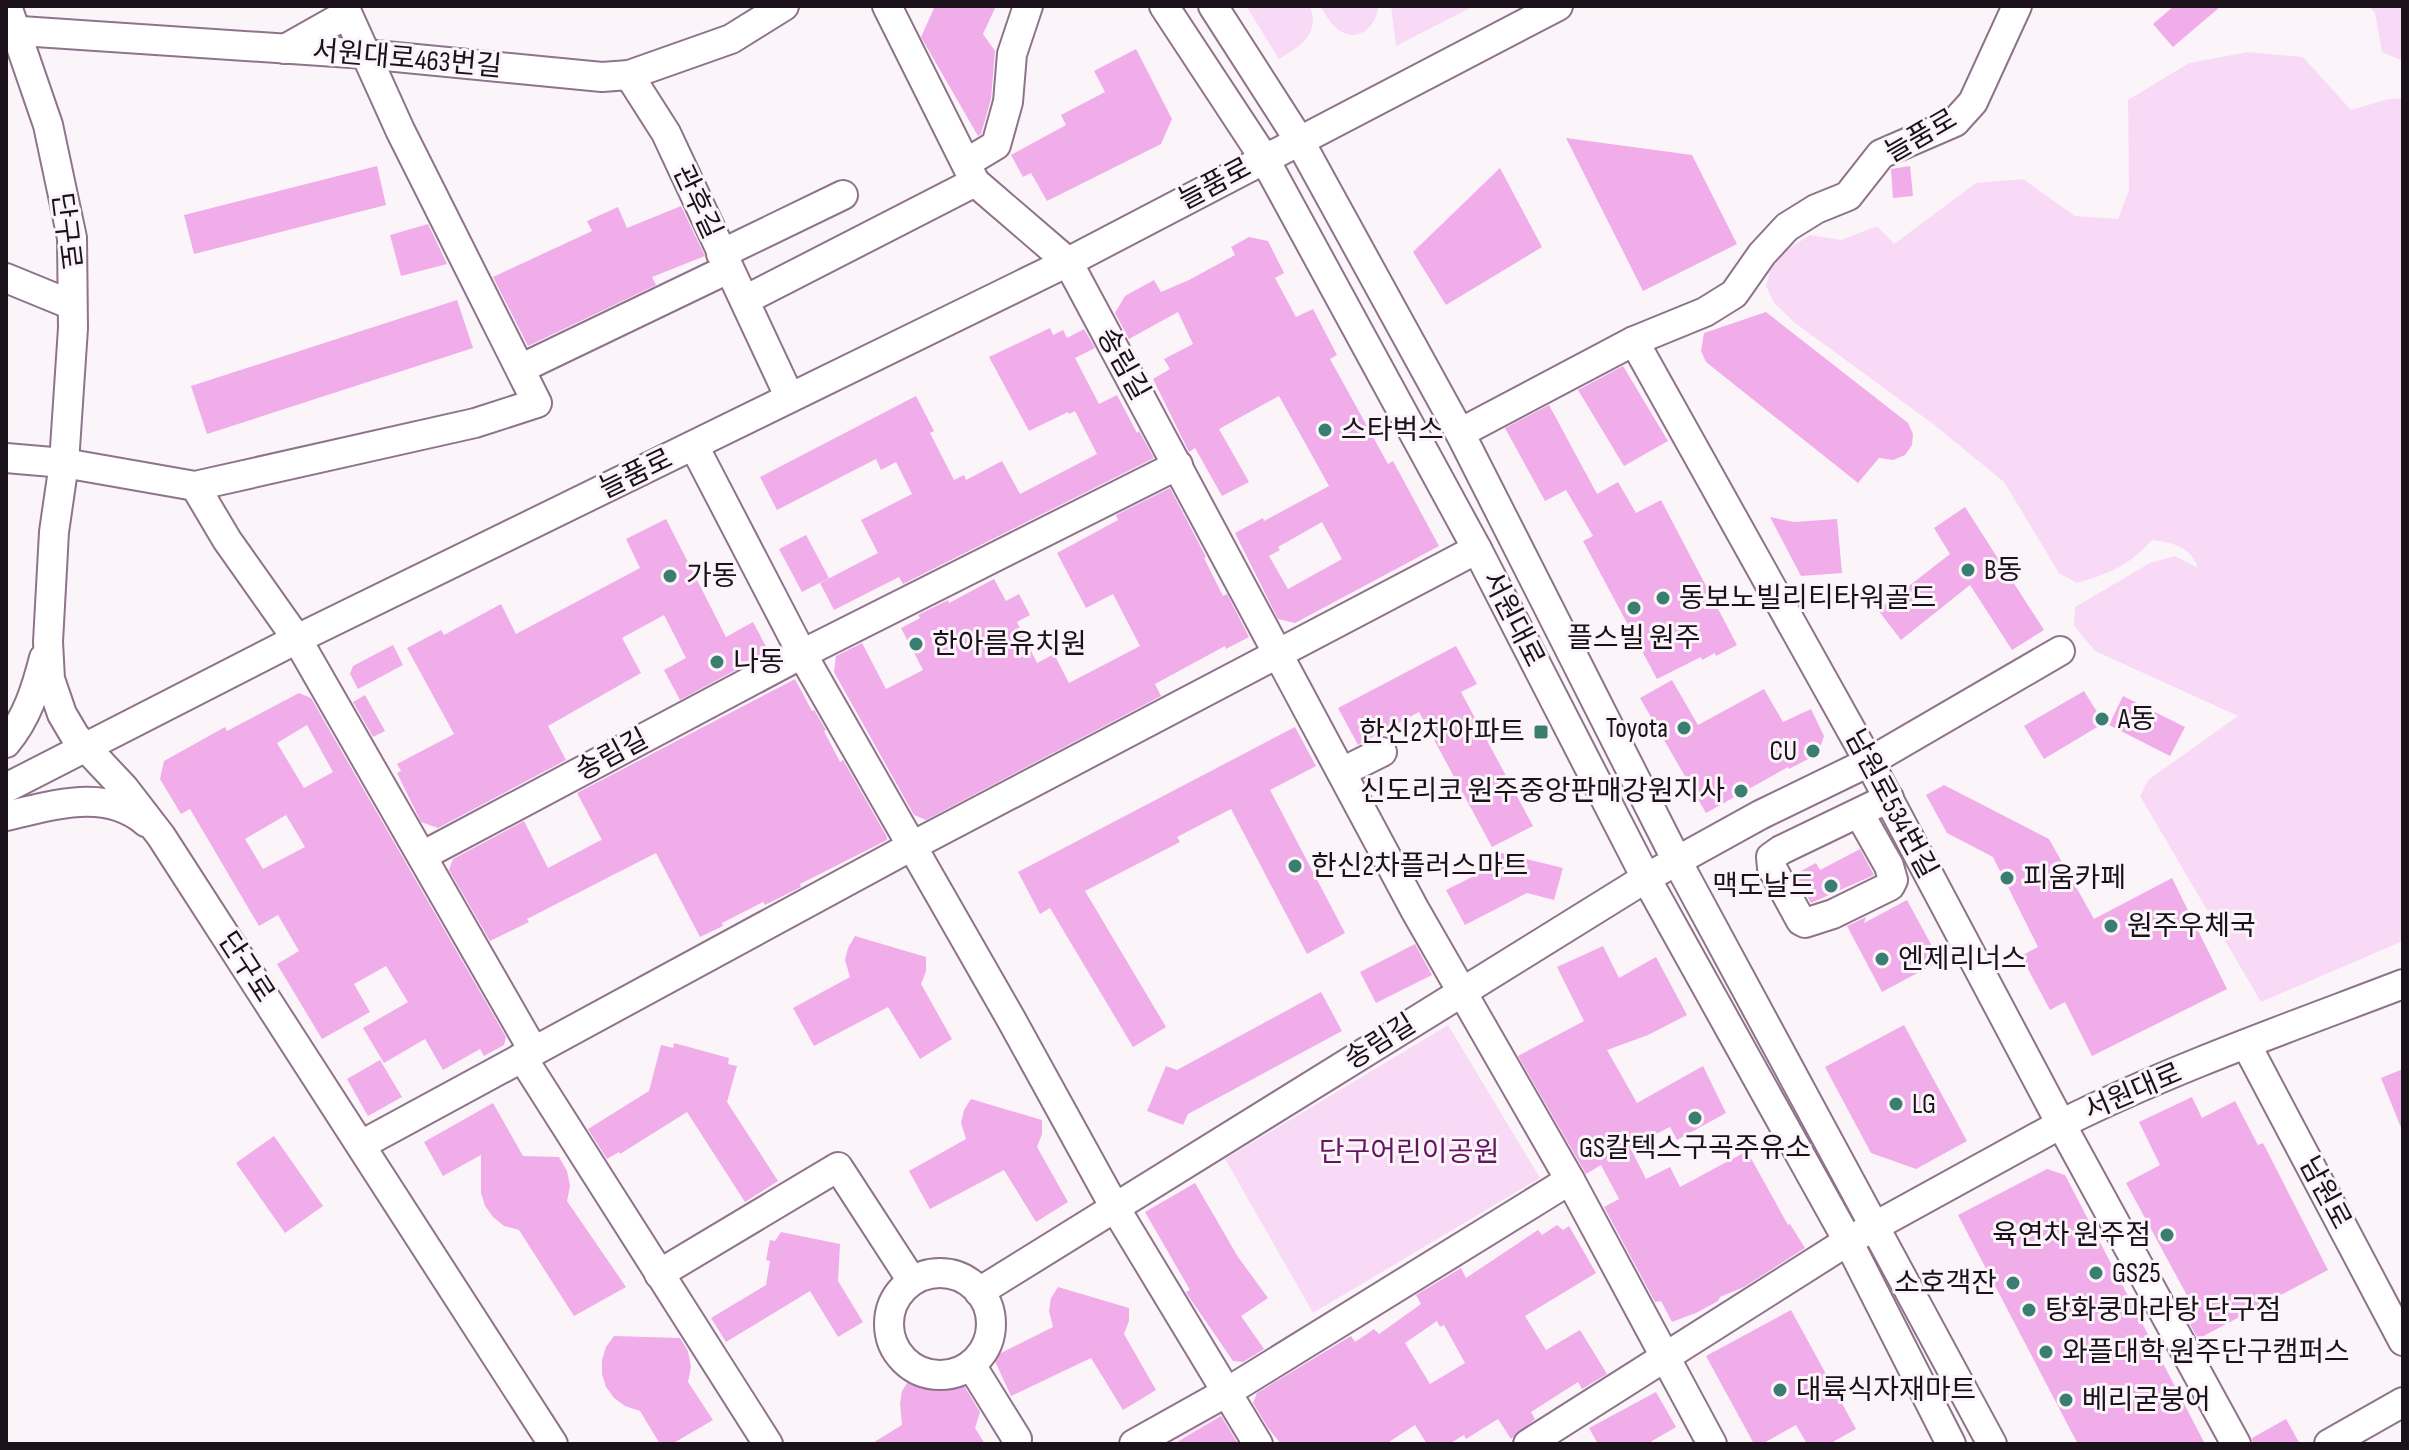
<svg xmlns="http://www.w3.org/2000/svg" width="2409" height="1450" viewBox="0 0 2409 1450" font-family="'Sofia Sans Condensed','Noto Sans KR',sans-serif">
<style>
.built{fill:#ffe8fc}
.green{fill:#f9daf6}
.building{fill:#f1acea;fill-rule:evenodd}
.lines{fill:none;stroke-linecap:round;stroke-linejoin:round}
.minor-casing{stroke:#8e738b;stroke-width:32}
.minor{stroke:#fff;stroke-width:28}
.poi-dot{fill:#3a7e71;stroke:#fbf5fa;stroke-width:3}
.labels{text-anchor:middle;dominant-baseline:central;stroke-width:6;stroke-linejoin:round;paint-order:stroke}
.street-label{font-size:28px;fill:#1b111a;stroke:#fbf5fa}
.poi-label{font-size:28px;fill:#1b111a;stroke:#fbf5fa;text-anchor:start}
.park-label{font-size:28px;fill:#641461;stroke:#fbf5fa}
</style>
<rect width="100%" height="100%" fill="#fbf5fa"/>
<polygon class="built" points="1226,1406 1249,1444 1162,1444"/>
<g class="green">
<path d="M1246,6H1310C1320,35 1301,46 1279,59Z"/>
<path d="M1320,6H1378C1377,28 1356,45 1336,28C1330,23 1325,13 1320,6Z"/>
<polygon points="1391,6 1474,6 1396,46"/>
<polygon points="2369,6 2403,6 2403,61 2382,52 2375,13"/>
<path d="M2248,52L2303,57L2351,110L2388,99L2403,98V941L2261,1002L2140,796L2148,780L2238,716L2095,651L2074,626L2075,607L2150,563L2175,556L2198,568C2191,547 2172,542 2152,540C2130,565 2109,574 2077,583L2059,573L2004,482L1933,424L1795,323L1774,303L1766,286L1770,271L1783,252L1810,235L1841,240L1877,226L1894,244L1976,183L2023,179L2075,216L2118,219L2129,190L2128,100L2189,63Z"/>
<polygon points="1448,1025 1540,1178 1313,1313 1225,1159"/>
</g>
<g class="building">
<polygon points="935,6 996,6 983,34 995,51 991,99 981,134 978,136 921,37"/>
<polygon points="2174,6 2221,6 2173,47 2153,24"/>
<polygon points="1136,49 1172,119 1161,144 1047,201 1031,173 1023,177 1011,155 1066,125 1061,115 1105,92 1094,71"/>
<polygon points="1566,138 1692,155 1737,244 1643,291"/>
<polygon points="377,166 386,205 194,254 184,215"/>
<polygon points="1910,166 1913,196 1893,198 1891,169"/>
<polygon points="1500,168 1542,247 1446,305 1413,252"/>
<polygon points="681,206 705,256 652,277 656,285 528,346 493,277 592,231 587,221 618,207 627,228"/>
<polygon points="428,224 447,264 401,276 390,235"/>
<path d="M1249,237L1268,241L1284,273L1275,278L1296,317L1313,309L1337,355L1330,359L1388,464L1393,461L1439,546L1295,623L1278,619L1235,533L1263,518L1264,521L1329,486L1279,396L1219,429L1249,482L1222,496L1195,448L1189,452L1153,379L1170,369L1164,359L1193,344L1178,312L1129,339L1115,313L1125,296L1154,280L1161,292L1189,280L1235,255L1231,247ZM1322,522L1342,559L1288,589L1269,556L1280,550L1278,547Z"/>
<polygon points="457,300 473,348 207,434 191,386"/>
<polygon points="1766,312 1908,423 1913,434 1912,445 1905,455 1893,460 1879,458 1858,483 1706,362 1701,351 1704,333"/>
<polygon points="1050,328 1053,335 1063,330 1067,338 1084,329 1095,348 1075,358 1099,404 1117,395 1137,433 1139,431 1154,458 903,584 899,577 834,610 820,583 878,553 861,520 912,494 896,462 881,470 876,459 777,510 760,477 916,396 934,431 930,433 954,480 964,475 966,480 1002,461 1020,494 1097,454 1075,411 1069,414 1068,412 1029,431 989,357"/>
<polygon points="1623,366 1668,441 1624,466 1578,390"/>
<polygon points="1549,405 1597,494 1618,482 1636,513 1661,500 1737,645 1716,656 1715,653 1702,660 1701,657 1657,679 1583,541 1593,536 1566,490 1545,501 1505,428"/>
<polygon points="1170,488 1206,557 1204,558 1223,596 1227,594 1249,637 1226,649 1225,646 1155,684 1161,696 926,820 914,815 834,672 836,656 862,643 886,689 923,670 901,628 920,618 918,615 948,600 949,603 994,579 1006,601 1019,594 1030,615 1017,622 1037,663 1054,654 1069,683 1140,646 1113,594 1086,608 1057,553 1118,520 1116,515"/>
<polygon points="1965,507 2044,630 2012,650 1970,585 1901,640 1878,610 1950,554 1934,528"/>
<polygon points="1770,517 1794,522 1837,519 1842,573 1801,576"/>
<polygon points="666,519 726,637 753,622 769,652 680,700 664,670 686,658 664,615 622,638 641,673 548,726 566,760 438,828 421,822 397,773 401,771 397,764 454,734 407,648 441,630 444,635 501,604 516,634 640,568 626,539"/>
<polygon points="806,535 829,578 802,592 779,549"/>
<polygon points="393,645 403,665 358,689 350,674 353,666"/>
<polygon points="1456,646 1477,684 1461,692 1533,826 1492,847 1419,712 1358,745 1338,708"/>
<polygon points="795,679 812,711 814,710 826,730 824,731 840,762 843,760 887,837 887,840 800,884 801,887 765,905 763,902 722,923 723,926 700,937 656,853 527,919 529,922 490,941 449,870 453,859 524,821 548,868 599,841 602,840 577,793"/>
<polygon points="1672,680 1698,725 1764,689 1783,722 1811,709 1824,736 1818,754 1789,769 1788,767 1706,813 1640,698"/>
<polygon points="2084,691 2104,723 2044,759 2024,726"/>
<path d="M299,693L311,698L506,1037L504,1045L484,1056L480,1049L443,1070L425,1039L384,1063L363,1028L408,1002L386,966L354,984L370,1012L322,1039L277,964L299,951L278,915L259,926L190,809L181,814L160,779L164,761L225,727L227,731ZM307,725L333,772L304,788L277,743ZM286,815L305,847L263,869L245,839Z"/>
<polygon points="365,695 385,731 373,737 353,702"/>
<polygon points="2123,696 2185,727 2170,756 2109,725"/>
<polygon points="1295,727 1316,766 1270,790 1345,933 1307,954 1231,809 1177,837 1180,842 1085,891 1166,1027 1133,1047 1050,908 1040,914 1018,872"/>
<polygon points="1944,785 2049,839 2094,919 2172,878 2227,989 2092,1056 2065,1002 2050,1010 2021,956 2038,947 1993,857 1947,833 1926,795"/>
<polygon points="1860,849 1874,875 1811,903 1795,874 1816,863 1820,870"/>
<polygon points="1493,851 1563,868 1554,900 1527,893 1465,925 1446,890 1500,863"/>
<polygon points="1907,900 1940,961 1882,992 1847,926 1866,917 1864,923"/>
<polygon points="855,936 926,957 926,971 921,984 952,1039 920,1059 888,1007 814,1046 793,1008 850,977 845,960 848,948"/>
<polygon points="1415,944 1432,975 1376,1003 1360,972"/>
<polygon points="1603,946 1619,978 1656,957 1687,1015 1648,1035 1607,1050 1637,1103 1703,1066 1726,1113 1677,1140 1670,1127 1630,1147 1646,1179 1670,1167 1680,1187 1747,1151 1788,1225 1790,1224 1805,1248 1744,1287 1720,1297 1718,1301 1698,1312 1672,1322 1661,1301 1655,1302 1604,1207 1619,1199 1601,1165 1586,1174 1518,1056 1584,1021 1557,967"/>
<polygon points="1321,992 1342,1031 1188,1114 1183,1125 1147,1111 1166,1066 1177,1070"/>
<polygon points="1904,1025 1967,1141 1916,1169 1871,1153 1825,1067"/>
<polygon points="674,1043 729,1058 728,1064 737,1066 727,1102 778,1181 745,1202 687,1112 620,1154 619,1152 607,1159 588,1129 649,1091 661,1045 673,1048"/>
<polygon points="380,1060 402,1097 368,1116 347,1079"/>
<polygon points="2403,1069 2403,1130 2402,1130 2381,1078"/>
<polygon points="2192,1097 2202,1118 2235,1101 2258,1145 2263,1143 2328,1270 2198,1339 2180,1306 2190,1301 2126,1183 2160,1165 2139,1122"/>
<polygon points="971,1099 1042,1120 1042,1134 1037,1147 1068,1202 1036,1222 1004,1170 930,1209 909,1171 966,1139 961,1123 964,1110"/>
<polygon points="493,1103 523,1156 559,1157 567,1171 570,1186 567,1201 626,1287 574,1316 519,1230 504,1226 493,1217 485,1206 481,1193 481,1155 443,1176 424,1142"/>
<polygon points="274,1136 323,1206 285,1233 236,1163"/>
<polygon points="2047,1169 2065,1175 2205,1444 2078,1444 2072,1433 1958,1215"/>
<polygon points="1195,1183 1238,1257 1268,1298 1241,1316 1264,1349 1243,1362 1233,1361 1187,1294 1186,1292 1190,1290 1145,1212"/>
<path d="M1557,1225L1563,1230L1569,1226L1596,1273L1525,1316L1546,1350L1580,1330L1607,1374L1582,1389L1578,1382L1531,1412L1535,1419L1511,1439L1498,1419L1466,1439L1464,1435L1449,1444H1427L1415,1425L1386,1444H1281L1268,1428L1253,1403L1257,1393L1351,1336L1355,1342L1374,1329L1379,1334L1421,1304L1416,1295L1461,1268L1466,1278L1538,1230L1542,1235ZM1437,1321L1440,1327L1444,1325L1465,1363L1430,1384L1405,1343Z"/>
<polygon points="781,1232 840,1244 838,1281 863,1322 838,1337 810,1291 726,1342 711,1318 766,1285 770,1261 766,1260 770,1240 775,1241"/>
<polygon points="1058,1287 1129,1308 1129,1321 1124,1334 1156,1390 1123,1410 1091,1358 1011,1396 993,1357 1053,1327 1049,1311 1051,1298"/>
<polygon points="1791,1310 1856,1429 1829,1444 1807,1444 1796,1425 1762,1444 1754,1444 1706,1356"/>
<polygon points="614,1336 680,1338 688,1351 691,1367 688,1382 713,1420 672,1444 660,1444 640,1411 625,1406 614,1398 606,1387 602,1374 602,1360 606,1347"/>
<polygon points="920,1372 963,1384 980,1412 975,1428 985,1444 871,1444 902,1425 900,1404 902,1391 909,1380"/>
<polygon points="1656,1392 1676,1427 1647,1444 1598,1444 1589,1428"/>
<polygon points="1221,1416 1238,1444 1174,1444"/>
<polygon points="2286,1419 2300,1444 2253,1444 2252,1438"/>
</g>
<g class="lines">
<g class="minor-casing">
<g id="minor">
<polyline points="7,6 48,125 72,238 73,328 64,463 54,532 48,642 50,679 62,714 75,736 124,788 161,836 553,1444"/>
<polyline points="887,6 975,182 1068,262 1415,910 1570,1180 1712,1444"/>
<polyline points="1164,6 1264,158 1477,549 1646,878 1848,1241 1951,1444"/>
<polyline points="1213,6 1299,140 1460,433 1677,861 1992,1444"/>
<polyline points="6,30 365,54 602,77 629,75 731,39 784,6"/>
<polyline points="285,49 347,14"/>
<polyline points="629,75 666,133 789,396"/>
<polyline points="966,163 996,145 1008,102 1012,54 1028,6"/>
<polyline points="721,254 843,195"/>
<polyline points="6,278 72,305"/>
<polyline points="745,300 975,182"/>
<polyline points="1634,341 1705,312 1734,294 1762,254 1787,227 1816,209 1848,196 1881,154 1955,122 1973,102 2017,6"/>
<polyline points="522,368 728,269"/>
<polyline points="1460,433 1634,341 1869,762 2061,1124 2236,1444"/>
<polyline points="694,446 802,654 1011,1019 1114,1206 1258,1444"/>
<polyline points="6,458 64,463 195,486 475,423 537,403 400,130 344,6"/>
<polyline points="195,486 227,540 297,639 533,1050"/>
<path d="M6,743C27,718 36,689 44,658"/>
<polyline points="1342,772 1382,752"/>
<polyline points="6,788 297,639 1068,262 1558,6"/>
<polyline points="1859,813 1889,866 1893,880 1890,886 1833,914 1805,923 1801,921 1772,868 1771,857 1781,850 1889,798"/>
<path d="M6,816C52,806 105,787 146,822"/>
<polyline points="422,856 802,654 1178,465"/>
<polyline points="2246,1044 2403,1341"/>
<polyline points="522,1057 768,1444"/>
<polyline points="361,1145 912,846 1477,549"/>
<circle cx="940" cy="1324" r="51"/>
<polyline points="659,1274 838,1167 912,1281"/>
<polyline points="979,1292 1646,878 1760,815 1869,762 2060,651"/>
<polyline points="971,1365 1017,1439"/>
<polyline points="1134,1444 1227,1392 1570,1180"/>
<path d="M1528,1444L1848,1241L2061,1124C2171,1069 2288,1028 2403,984"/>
<polyline points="2329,1444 2403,1402"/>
</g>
</g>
<use href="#minor" class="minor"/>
</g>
<g class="poi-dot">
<circle cx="1325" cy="430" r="8"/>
<circle cx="1968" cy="570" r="8"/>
<circle cx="670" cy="576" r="8"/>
<circle cx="1663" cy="598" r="8"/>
<circle cx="1634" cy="608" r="8"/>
<circle cx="916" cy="644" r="8"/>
<circle cx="717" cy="662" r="8"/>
<circle cx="2102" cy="719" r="8"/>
<circle cx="1684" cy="728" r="8"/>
<rect x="1533" y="724" width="16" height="16" rx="4"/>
<circle cx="1813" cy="751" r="8"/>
<circle cx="1741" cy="791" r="8"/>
<circle cx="1295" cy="866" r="8"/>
<circle cx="2007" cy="878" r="8"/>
<circle cx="1831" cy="886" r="8"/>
<circle cx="2111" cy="926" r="8"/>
<circle cx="1882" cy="959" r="8"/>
<circle cx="1896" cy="1104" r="8"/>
<circle cx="1695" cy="1118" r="8"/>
<circle cx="2167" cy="1235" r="8"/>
<circle cx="2096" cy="1273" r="8"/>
<circle cx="2013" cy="1283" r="8"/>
<circle cx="2029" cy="1310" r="8"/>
<circle cx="2046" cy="1352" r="8"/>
<circle cx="1780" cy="1390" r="8"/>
<circle cx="2066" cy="1400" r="8"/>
</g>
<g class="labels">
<g class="street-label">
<text transform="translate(407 59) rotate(5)">서원대로463번길</text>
<text transform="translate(1921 136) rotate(-30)">늘품로</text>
<text transform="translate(1215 184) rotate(-28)">늘품로</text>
<text transform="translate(697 202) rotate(65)">관후길</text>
<text transform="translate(66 231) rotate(83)">단구로</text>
<text transform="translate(1123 364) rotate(61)">송림길</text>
<text transform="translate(636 474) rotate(-26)">늘품로</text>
<text transform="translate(1513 619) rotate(63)">서원대로</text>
<text transform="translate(612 755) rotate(-28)">송림길</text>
<text transform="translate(1891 804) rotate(62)">남원로534번길</text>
<text transform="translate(246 967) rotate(57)">단구로</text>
<text transform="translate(1380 1042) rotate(-32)">송림길</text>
<text transform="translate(2133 1092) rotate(-23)">서원대로</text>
<text transform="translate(2325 1193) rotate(62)">남원로</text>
</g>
<g class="poi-label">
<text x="1341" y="430">스타벅스</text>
<text x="1984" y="570">B동</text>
<text x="686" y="576">가동</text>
<text x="1679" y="598">동보노빌리티타워골드</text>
<text x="1634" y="638" text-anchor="middle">플스빌 원주</text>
<text x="932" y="644">한아름유치원</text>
<text x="733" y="662">나동</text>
<text x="2118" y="719">A동</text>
<text x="1668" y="728" text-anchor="end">Toyota</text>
<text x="1525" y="732" text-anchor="end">한신2차아파트</text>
<text x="1797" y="751" text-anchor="end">CU</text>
<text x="1725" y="791" text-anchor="end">신도리코 원주중앙판매강원지사</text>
<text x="1311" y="866">한신2차플러스마트</text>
<text x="2023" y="878">피움카페</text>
<text x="1815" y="886" text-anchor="end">맥도날드</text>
<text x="2127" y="926">원주우체국</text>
<text x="1898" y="959">엔제리너스</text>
<text x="1912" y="1104">LG</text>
<text x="1695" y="1148" text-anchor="middle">GS칼텍스구곡주유소</text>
<text x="2151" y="1235" text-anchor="end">육연차 원주점</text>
<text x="2112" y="1273">GS25</text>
<text x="1997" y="1283" text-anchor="end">소호객잔</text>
<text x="2045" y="1310">탕화쿵마라탕 단구점</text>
<text x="2062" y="1352">와플대학 원주단구캠퍼스</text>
<text x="1796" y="1390">대륙식자재마트</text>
<text x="2082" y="1400">베리굳붕어</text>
</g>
<g class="park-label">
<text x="1409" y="1152">단구어린이공원</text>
</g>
</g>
<rect width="2409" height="1450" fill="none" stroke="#1b111a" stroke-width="16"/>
</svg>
